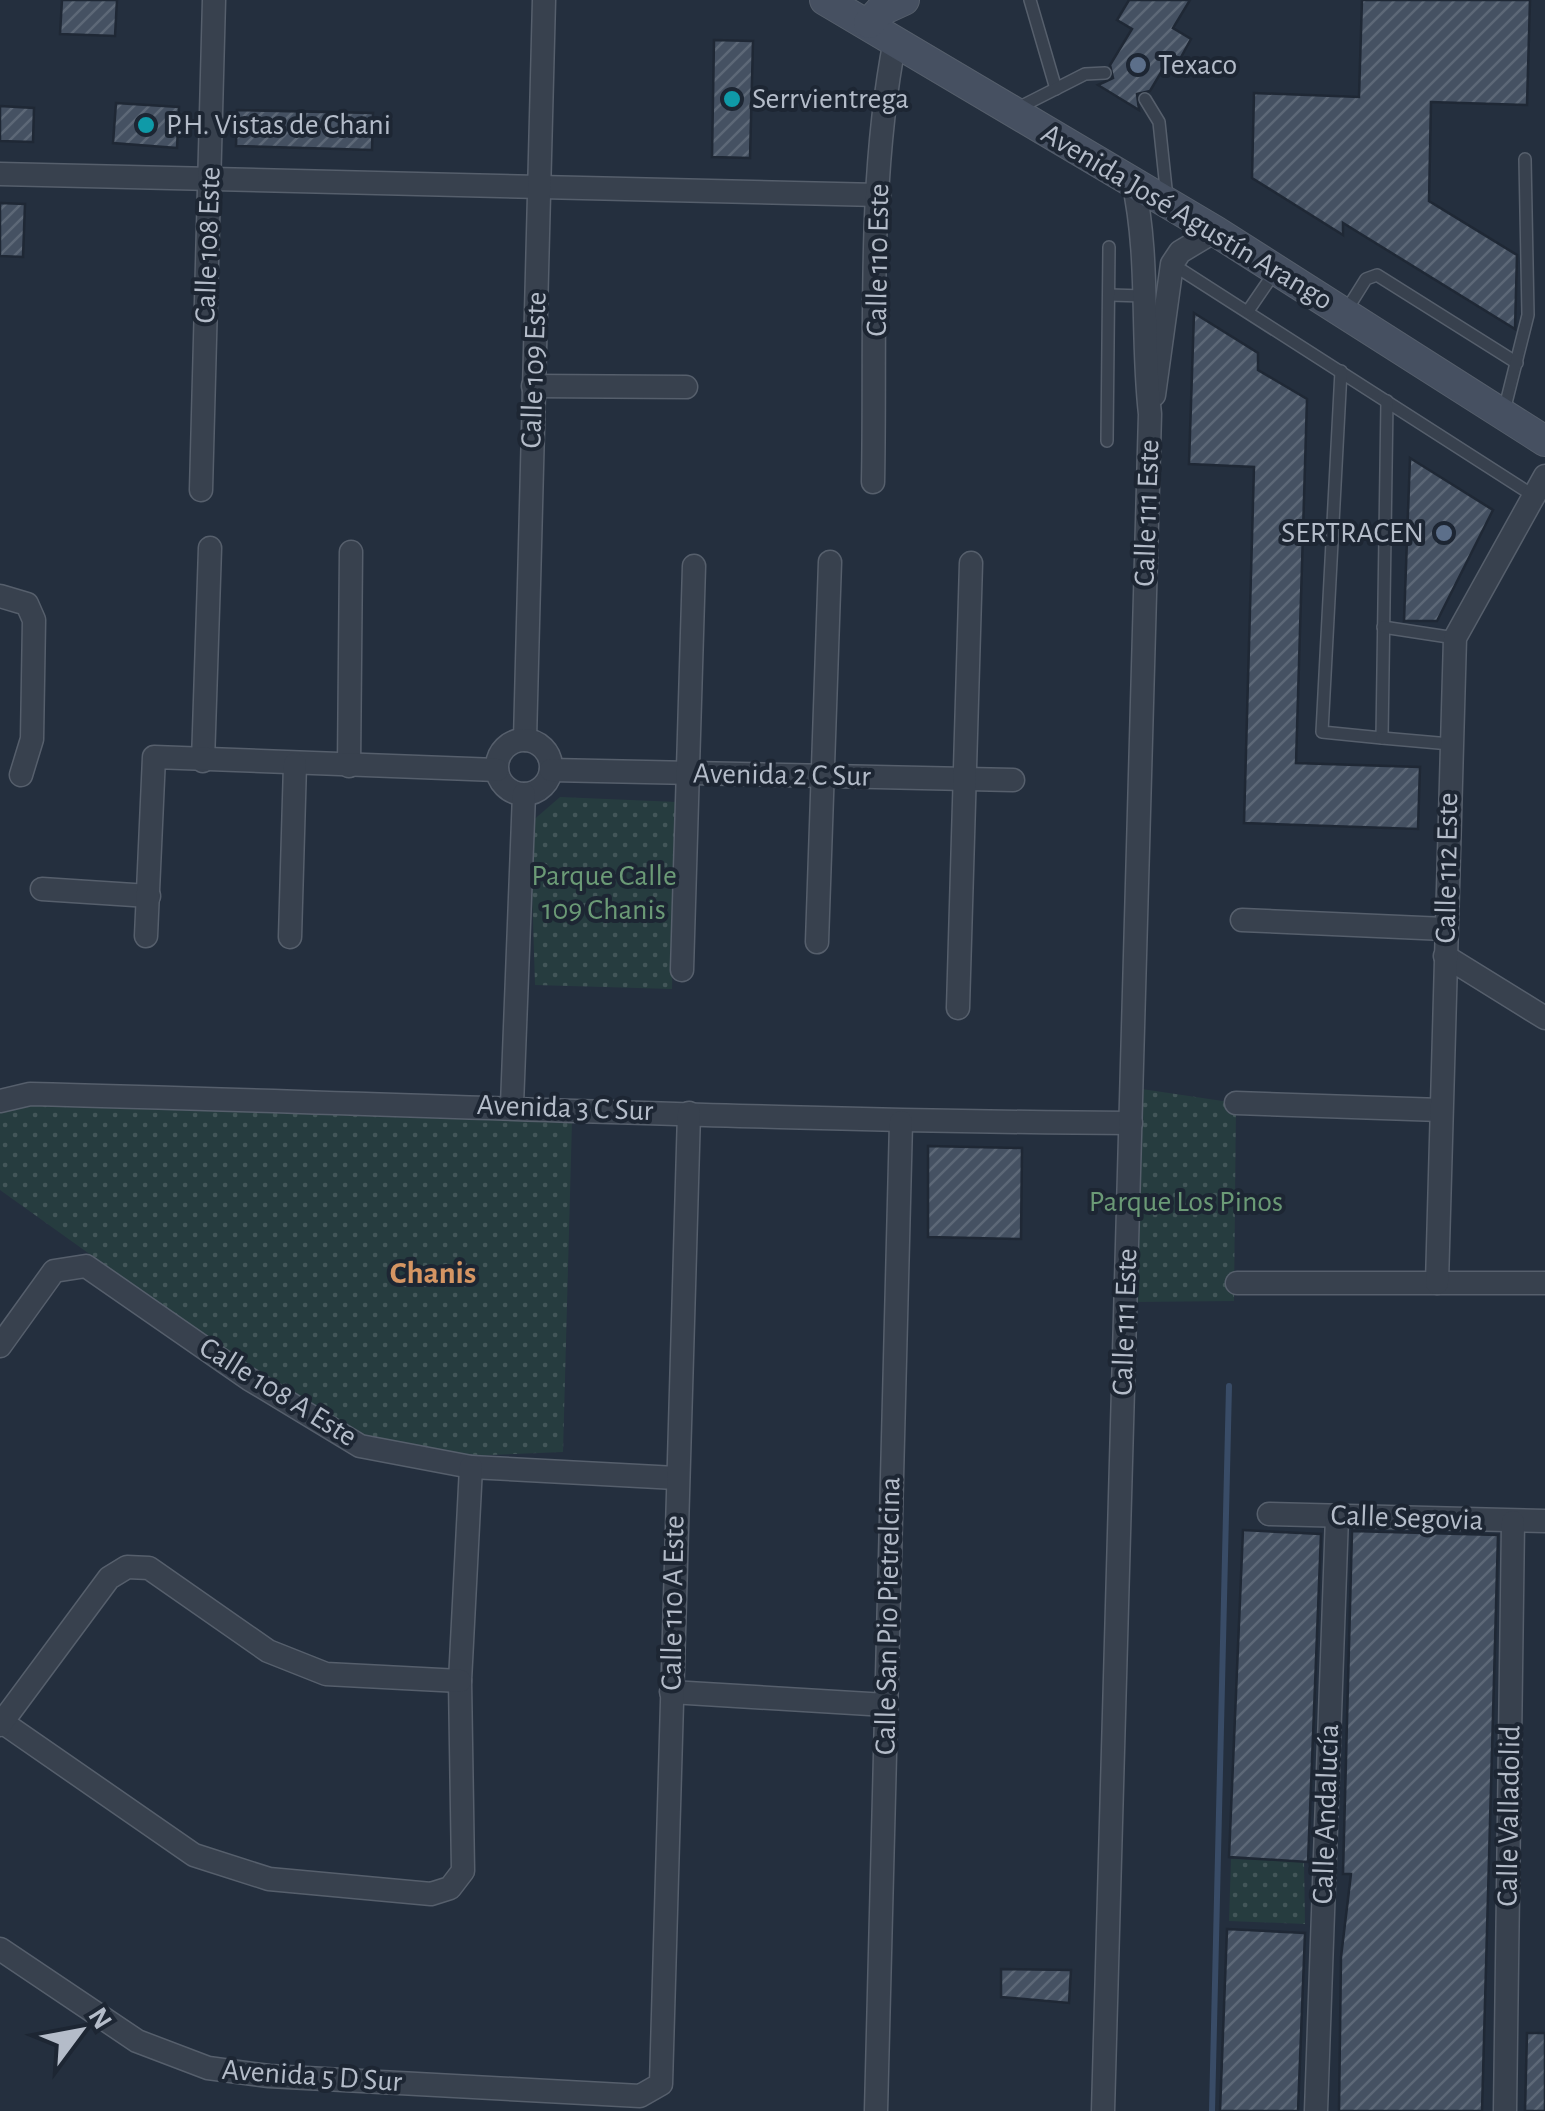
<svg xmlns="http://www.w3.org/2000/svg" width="1545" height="2111" viewBox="0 0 1545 2111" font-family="'Alegreya Sans',sans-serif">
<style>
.park{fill:url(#park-dots)}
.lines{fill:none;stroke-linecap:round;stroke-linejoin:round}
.stream{stroke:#394c67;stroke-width:6}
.building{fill:url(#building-hatch);stroke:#1f2835;stroke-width:2.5}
.lane-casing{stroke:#565f6c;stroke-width:14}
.street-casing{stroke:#565f6c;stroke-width:25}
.secondary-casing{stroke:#565f6c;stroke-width:32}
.lane{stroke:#38414e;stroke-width:11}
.street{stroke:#38414e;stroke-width:22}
.secondary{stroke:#465061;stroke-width:30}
.service-dot{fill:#5c6f8a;stroke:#1d2633;stroke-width:4}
.culture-dot{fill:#0f9aa8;stroke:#1d2633;stroke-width:4}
.labels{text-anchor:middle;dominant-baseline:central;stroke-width:8;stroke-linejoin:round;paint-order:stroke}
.poi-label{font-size:30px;fill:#b4bcc9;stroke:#1d2633;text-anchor:start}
.street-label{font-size:30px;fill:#b4bcc9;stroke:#1d2633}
.park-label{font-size:30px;fill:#6b9a76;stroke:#1d2633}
.neighbourhood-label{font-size:32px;font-weight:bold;fill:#d59563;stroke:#1d2633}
</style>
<defs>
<pattern id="park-dots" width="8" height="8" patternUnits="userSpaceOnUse" patternTransform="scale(2.5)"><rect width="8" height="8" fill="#263c3f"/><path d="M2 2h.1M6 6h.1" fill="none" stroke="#435659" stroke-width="1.8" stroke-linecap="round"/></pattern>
<pattern id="building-hatch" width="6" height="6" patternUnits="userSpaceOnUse" patternTransform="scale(2.5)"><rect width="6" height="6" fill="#455162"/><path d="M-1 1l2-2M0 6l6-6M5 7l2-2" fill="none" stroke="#5d6877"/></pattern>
</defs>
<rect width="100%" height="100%" fill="#242f3e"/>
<g class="park">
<polygon points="560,797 677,802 672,989 535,985 530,823"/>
<polygon points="1142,1089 1236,1103 1234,1301 1134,1302"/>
<polygon points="29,1102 572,1121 563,1452 465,1456 366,1439 242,1363 0,1190 0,1112"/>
<polygon points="1231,1859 1304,1861 1305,1924 1229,1921"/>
</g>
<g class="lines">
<polyline class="stream" points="1212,2111 1229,1386"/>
</g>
<g class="building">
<polygon points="62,0 117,0 115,36 60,34"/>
<polygon points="1129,0 1190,0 1173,28 1191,39 1180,59 1172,54 1150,91 1137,94 1139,110 1098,85 1113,78 1110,65 1132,29 1117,20"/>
<polygon points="1362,0 1530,0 1527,105 1431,102 1429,201 1517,255 1515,329 1343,223 1343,235 1252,178 1254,93 1359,97"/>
<polygon points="714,40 753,41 750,158 712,157"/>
<polygon points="116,103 179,107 177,148 113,143"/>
<polygon points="0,106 34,108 33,142 0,141"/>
<polygon points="237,110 373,113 372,150 236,146"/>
<polygon points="0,203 25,204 23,257 0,256"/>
<polygon points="1194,313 1258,353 1258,370 1307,399 1296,763 1420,767 1418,829 1244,823 1254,467 1189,464"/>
<polygon points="1410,458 1493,510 1437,621 1404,621"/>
<polygon points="928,1146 1022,1148 1021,1239 928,1237"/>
<polygon points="1243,1530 1321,1534 1308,1862 1229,1857"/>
<polygon points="1352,1531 1498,1535 1482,2111 1339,2111 1341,1957 1351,1874 1343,1874"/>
<polygon points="1227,1929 1305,1933 1298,2111 1220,2111"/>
<polygon points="1001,1969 1071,1970 1069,2003 1001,1997"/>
<polygon points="1527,2033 1545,2033 1545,2111 1525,2111"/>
</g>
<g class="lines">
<g class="lane-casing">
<g id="lane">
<polyline points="1030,0 1056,89"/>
<polyline points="1145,99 1159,122 1167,198"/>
<polyline points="1018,108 1085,74 1105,73"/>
<polyline points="1172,264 1534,496"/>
<polyline points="1110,295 1144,296"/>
<polyline points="1248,311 1274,273"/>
<polyline points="1346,311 1366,279 1377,275 1517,363"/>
<polyline points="1341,371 1322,732 1382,738 1387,401"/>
<polyline points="1504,411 1528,315 1525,159"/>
<polyline points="1107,441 1109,247"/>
<polyline points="1383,627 1455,638"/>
<polyline points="1382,738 1450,744"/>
</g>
</g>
<g class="street-casing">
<g id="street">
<polyline points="0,174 879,195"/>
<polyline points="533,386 686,387"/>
<polyline points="1154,395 1172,264 1180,252 1215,231"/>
<path d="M873,482C876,336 867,184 895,40"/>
<polyline points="201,490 214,0"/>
<polyline points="0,596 27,604 34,620 32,739 21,775"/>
<polyline points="525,740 544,0"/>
<circle cx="524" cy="767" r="27"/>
<polyline points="203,761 210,548"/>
<polyline points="349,766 351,552"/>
<polyline points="551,770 1013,780"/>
<polyline points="42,889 149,896"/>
<polyline points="1242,920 1445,929"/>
<polyline points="146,936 154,757 497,770"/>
<polyline points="290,937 295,764"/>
<polyline points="817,942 830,562"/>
<polyline points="1445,956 1545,1018"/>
<polyline points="682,970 694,566"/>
<polyline points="958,1008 971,563"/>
<path d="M0,1101L30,1094C397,1103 764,1121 1131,1123"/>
<polyline points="1236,1103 1441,1110"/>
<polyline points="512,1105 524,794"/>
<polyline points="1237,1283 1545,1283"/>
<polyline points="1437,1283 1455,638 1545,476"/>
<polyline points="0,1346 54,1271 86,1266 249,1379 360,1446 471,1467 676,1478"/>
<polyline points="1269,1514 1545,1521"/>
<polyline points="671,1692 886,1705"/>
<polyline points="2,1722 194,1855 269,1879 431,1894 450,1888 463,1871 460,1681 471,1467"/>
<polyline points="0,1725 109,1578 127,1567 149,1568 268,1651 326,1674 460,1681"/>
<polyline points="0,1949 137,2041 208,2068 269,2076 640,2096 661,2084 689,1113"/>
<polyline points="876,2111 901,1122"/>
<path d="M1103,2111L1150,414C1141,335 1150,258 1133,181"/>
<polyline points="1316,2111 1337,1516"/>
<polyline points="1505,2111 1513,1522"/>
</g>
</g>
<g class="secondary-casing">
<g id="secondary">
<polyline points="825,0 1215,231 1545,441"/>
<polyline points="869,23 880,11 904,0"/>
</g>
</g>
<use href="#lane" class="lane"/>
<use href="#street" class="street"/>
<use href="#secondary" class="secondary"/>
</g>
<g class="service-dot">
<circle cx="1138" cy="65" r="10"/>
<circle cx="1444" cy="533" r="10"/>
</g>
<g class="culture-dot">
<circle cx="732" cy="99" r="10"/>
<circle cx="146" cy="125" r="10"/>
</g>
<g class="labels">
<g class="poi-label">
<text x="1158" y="65">Texaco</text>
<text x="752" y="99">Serrvientrega</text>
<text x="166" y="125">P.H. Vistas de Chani</text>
<text x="1424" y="533" text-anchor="end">SERTRACEN</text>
</g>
<g class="street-label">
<text transform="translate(1187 217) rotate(31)">Avenida José Agustín Arango</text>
<text transform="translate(208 245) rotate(-88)">Calle 108 Este</text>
<text transform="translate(878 260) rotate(-89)">Calle 110 Este</text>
<text transform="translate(534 370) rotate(-88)">Calle 109 Este</text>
<text transform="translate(1147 513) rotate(-88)">Calle 111 Este</text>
<text transform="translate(782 775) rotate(1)">Avenida 2 C Sur</text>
<text transform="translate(1447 868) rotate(-89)">Calle 112 Este</text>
<text transform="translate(565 1108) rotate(2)">Avenida 3 C Sur</text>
<text transform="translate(1125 1322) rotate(-88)">Calle 111 Este</text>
<text transform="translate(278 1392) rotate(32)">Calle 108 A Este</text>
<text transform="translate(1407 1518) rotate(2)">Calle Segovia</text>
<text transform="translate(673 1603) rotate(-89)">Calle 110 A Este</text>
<text transform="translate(888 1616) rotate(-89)">Calle San Pio Pietrelcina</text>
<text transform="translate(1326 1814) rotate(-88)">Calle Andalucía</text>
<text transform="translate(1509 1816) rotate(-89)">Calle Valladolid</text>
<text transform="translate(312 2076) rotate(4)">Avenida 5 D Sur</text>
</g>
<g class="park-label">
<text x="604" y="876">Parque Calle<tspan x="604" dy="34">109 Chanis</tspan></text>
<text x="1186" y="1202">Parque Los Pinos</text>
</g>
<g class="neighbourhood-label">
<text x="433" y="1273">Chanis</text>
</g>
</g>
<g transform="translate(80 2031) rotate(58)" stroke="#1d2633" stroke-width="8" paint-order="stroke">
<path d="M0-8L18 38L0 25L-18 38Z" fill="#b4bcc9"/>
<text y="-15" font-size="28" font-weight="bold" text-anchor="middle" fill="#b4bcc9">N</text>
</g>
</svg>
